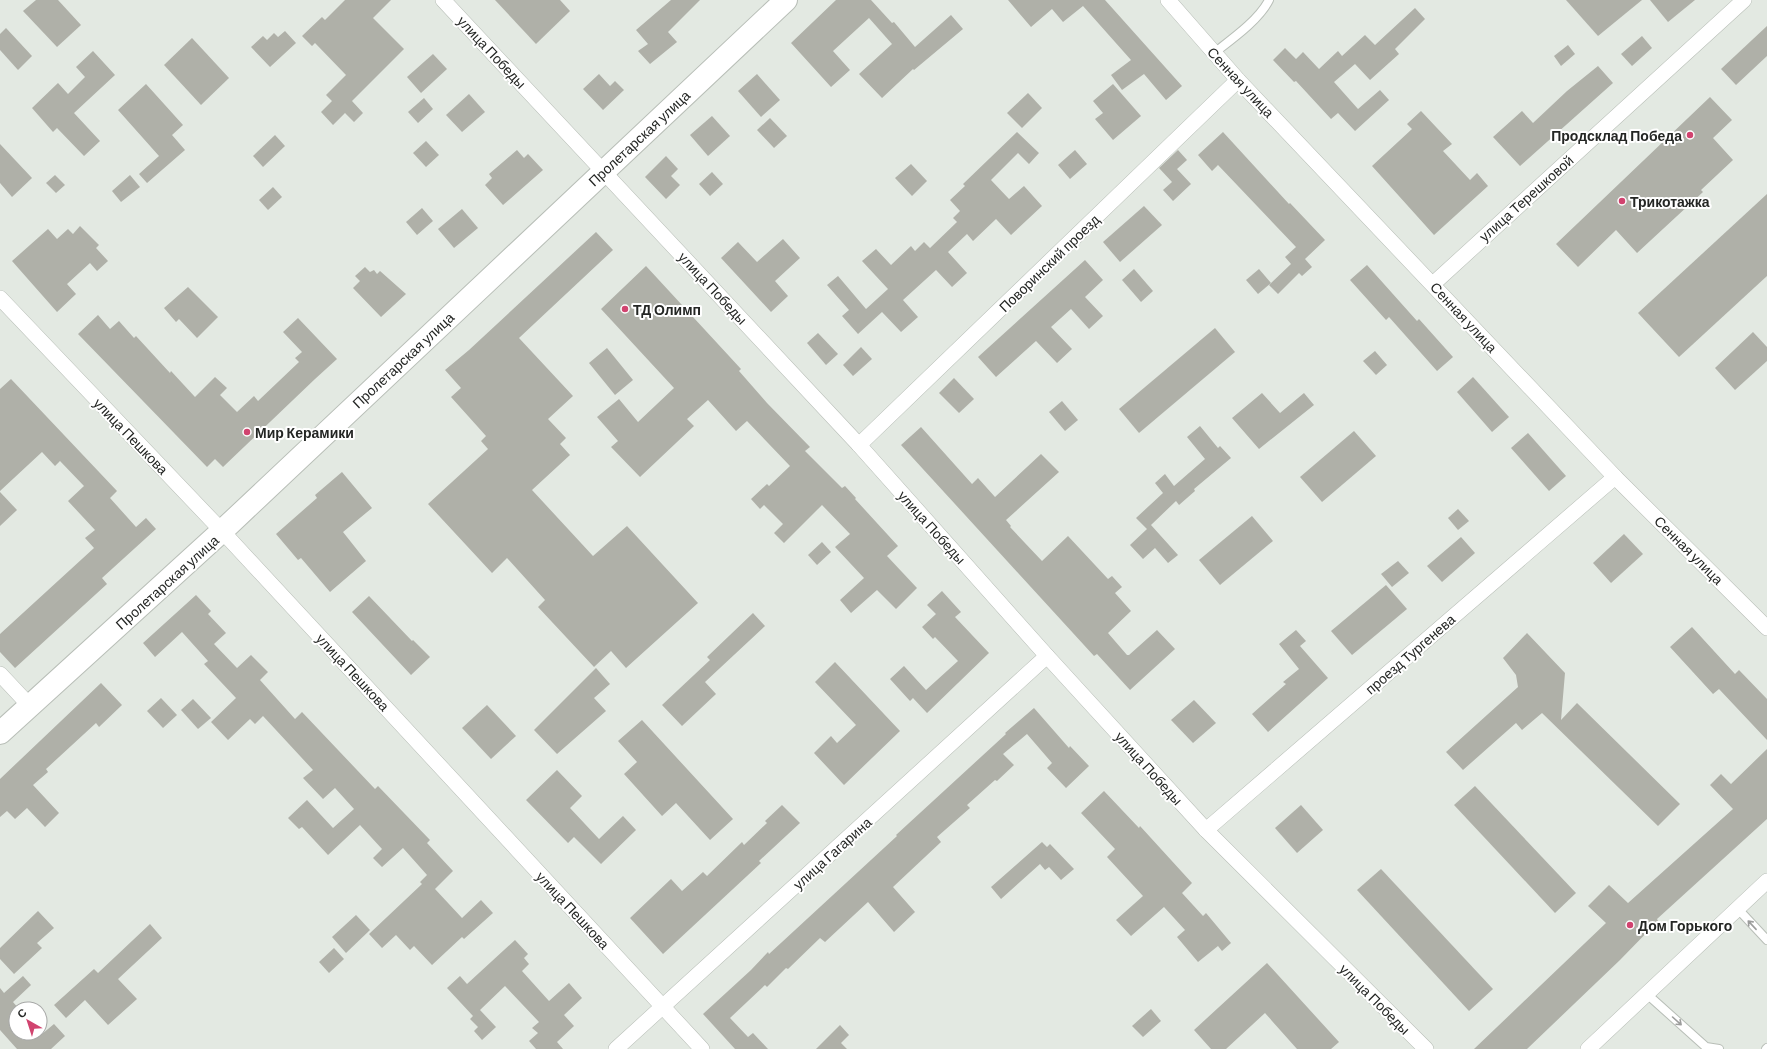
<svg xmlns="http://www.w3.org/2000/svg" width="1767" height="1049" viewBox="0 0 1767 1049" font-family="Barlow,sans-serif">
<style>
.building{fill:#afb0a8}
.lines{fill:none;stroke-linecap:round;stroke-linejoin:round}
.lane-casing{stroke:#b8beb7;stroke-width:10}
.street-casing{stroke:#b8beb7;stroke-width:16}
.secondary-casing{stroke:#b8beb7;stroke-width:24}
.lane{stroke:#fff;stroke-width:8}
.street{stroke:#fff;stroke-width:15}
.secondary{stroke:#fff;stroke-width:22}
.oneway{stroke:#9c9d9c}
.poi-dot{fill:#d1436f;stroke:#fff;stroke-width:1.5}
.labels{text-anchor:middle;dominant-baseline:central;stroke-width:4;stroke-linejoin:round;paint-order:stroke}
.street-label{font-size:14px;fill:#242624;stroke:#fff}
.poi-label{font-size:14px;font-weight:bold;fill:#242624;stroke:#fff;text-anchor:start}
</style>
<rect width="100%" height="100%" fill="#e3e9e2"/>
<g class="building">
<polygon points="36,0 58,0 81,25 57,47 23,11"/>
<polygon points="345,0 391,0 373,18 404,49 352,101 363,113 354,122 345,113 333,125 321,112 332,101 326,95 346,75 315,43 312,46 302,36 322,17 325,20"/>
<polygon points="495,0 560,0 570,11 536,44"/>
<polygon points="671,0 700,0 668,32 677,42 650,64 638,51 648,44 636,30"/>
<polygon points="836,0 871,0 892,23 894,22 915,47 951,15 963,29 914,70 913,69 882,98 859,74 892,44 869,18 833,51 850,70 831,87 791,43"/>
<polygon points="1008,0 1105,0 1182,86 1166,100 1144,74 1122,90 1111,75 1131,60 1083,6 1063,22 1052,9 1031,27"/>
<polygon points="1566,0 1642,0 1598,36"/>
<polygon points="1650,0 1695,0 1668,22"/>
<polygon points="1415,8 1425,19 1395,49 1399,54 1370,80 1355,64 1334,82 1358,109 1380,90 1389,100 1355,131 1338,113 1331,119 1296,81 1294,82 1273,60 1285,48 1296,59 1303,52 1319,69 1338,51 1342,56 1365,35 1375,45"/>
<polygon points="1767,26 1767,56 1736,85 1721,69"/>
<polygon points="6,28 32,56 18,70 0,50 0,34"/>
<polygon points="285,31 296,43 270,67 251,47 263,36 267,40 274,33 278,37"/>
<polygon points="1642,36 1652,48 1632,66 1621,54"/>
<polygon points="192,38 229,78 201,105 164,65"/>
<polygon points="1568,45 1575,54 1561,66 1554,56"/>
<polygon points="93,51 115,75 74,113 100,141 84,156 57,128 53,132 32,108 58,83 68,94 85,77 76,67"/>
<polygon points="433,54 447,69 421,93 407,77"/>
<polygon points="1598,66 1613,83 1520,166 1493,137 1522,111 1533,123 1567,91"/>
<polygon points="599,74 610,86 615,81 624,90 603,110 583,89"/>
<polygon points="757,74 780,100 761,117 738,91"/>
<polygon points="146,84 183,125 172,135 185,150 147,183 139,174 159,156 118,110"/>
<polygon points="1113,84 1141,116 1113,140 1095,119 1103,113 1093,101"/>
<polygon points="1028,93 1042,108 1022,128 1007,113"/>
<polygon points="469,94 485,112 462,132 446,115"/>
<polygon points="1710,97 1732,120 1713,138 1733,160 1701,190 1703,192 1637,253 1616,230 1578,267 1556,244"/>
<polygon points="424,98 433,109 418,123 408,112"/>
<polygon points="1421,111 1452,144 1443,151 1470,180 1477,173 1488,186 1434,235 1372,166 1412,129 1407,124"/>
<polygon points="712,116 730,136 708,156 690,135"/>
<polygon points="770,118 787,136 774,148 757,130"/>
<polygon points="1017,132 1039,153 1029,164 1018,153 991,180 1009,199 1024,186 1042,206 1011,235 996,219 973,241 967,234 948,252 967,273 952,287 936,270 903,300 918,317 901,332 882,312 858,334 842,316 849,310 827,285 838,276 866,309 888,289 862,261 876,249 891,265 911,246 915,251 924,242 930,248 957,222 953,218 960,211 950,200 965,186 963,184"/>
<polygon points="1223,132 1289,204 1290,203 1325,240 1305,259 1312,267 1302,276 1299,273 1278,294 1269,285 1291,264 1285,257 1296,247 1218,165 1212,171 1198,155"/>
<polygon points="275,135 285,146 263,167 253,156"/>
<polygon points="426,141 439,155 426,167 413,153"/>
<polygon points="0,144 32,178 12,197 0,183"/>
<polygon points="517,150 524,158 528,154 543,170 503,205 485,185 492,178 489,174"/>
<polygon points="1075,150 1087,164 1070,179 1058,165"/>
<polygon points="1178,150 1187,160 1177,169 1191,184 1173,201 1163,190 1172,182 1159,168"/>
<polygon points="666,156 678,169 671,176 680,185 666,199 645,177"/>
<polygon points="911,164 927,181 912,196 895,178"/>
<polygon points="712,172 723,184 710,196 699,184"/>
<polygon points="55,175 65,185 56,193 46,183"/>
<polygon points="130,175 140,187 121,202 112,191"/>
<polygon points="273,187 282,197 268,210 259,200"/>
<polygon points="1767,194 1767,276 1679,357 1638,313"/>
<polygon points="1144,206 1162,225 1120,262 1103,242"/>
<polygon points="422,208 433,221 417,235 406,222"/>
<polygon points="462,209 478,228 454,248 438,229"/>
<polygon points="80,226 99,245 96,248 108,261 97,271 90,263 67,284 76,294 57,312 12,261 48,229 57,239 68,229 73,234"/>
<polygon points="596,232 613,250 519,338 573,396 548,419 566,438 560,444 570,455 532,490 593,556 627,526 698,603 626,668 611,651 594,667 538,607 545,600 507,558 492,573 428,504 488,449 481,441 486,436 451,397 461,388 445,370 469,350"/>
<polygon points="783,239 800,258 775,281 788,296 771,312 721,258 738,242 757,262"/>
<polygon points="1085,260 1103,280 1085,297 1103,316 1089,329 1071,309 1051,327 1072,349 1057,363 1036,341 996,377 978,357"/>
<polygon points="1367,265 1417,321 1419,319 1453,357 1437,371 1389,317 1386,320 1350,280"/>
<polygon points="646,266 741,369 739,371 767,403 810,447 805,451 842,488 845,486 856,498 855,499 898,546 887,556 917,588 896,609 877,590 851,613 840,600 864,578 835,547 850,534 822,505 784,543 774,533 783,524 764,505 760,509 751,499 767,484 769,486 790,466 747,421 736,431 708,400 687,419 694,426 640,477 611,447 618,441 597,417 619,399 638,422 674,388 601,309"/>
<polygon points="365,267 370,272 374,270 377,274 380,271 406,294 381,317 353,288 360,281 355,276"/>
<polygon points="1134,269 1153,291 1141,302 1122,280"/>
<polygon points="1259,269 1271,283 1258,294 1246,280"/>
<polygon points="188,287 218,317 197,338 179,319 176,322 164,308"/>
<polygon points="98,315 110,329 119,321 134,338 136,336 170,373 171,371 195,397 215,377 227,388 220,395 237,412 254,396 258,401 299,362 295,358 302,352 283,332 298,318 337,359 315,379 223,467 215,459 207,467 78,334"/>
<polygon points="1215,328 1235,352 1139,433 1119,409"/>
<polygon points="1753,332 1767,347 1767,361 1735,390 1715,368"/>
<polygon points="818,333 838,354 826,365 807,343"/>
<polygon points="861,347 872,359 853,376 843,365"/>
<polygon points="607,348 633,380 615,395 589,363"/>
<polygon points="1375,351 1387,365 1376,375 1363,361"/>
<polygon points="1473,377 1509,417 1492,432 1457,392"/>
<polygon points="954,378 974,399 959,413 939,393"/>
<polygon points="11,379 117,491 110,498 136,527 146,518 156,529 102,578 107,584 15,668 0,652 0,634 94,548 85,538 95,530 68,501 84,486 60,461 55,466 42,452 0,491 0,389"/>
<polygon points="1262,393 1280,413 1304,393 1314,405 1259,449 1232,418"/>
<polygon points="1062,401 1078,420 1065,431 1049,412"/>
<polygon points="1200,426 1218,448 1220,446 1231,458 1194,489 1195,491 1179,505 1176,501 1151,525 1178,555 1168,563 1155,548 1143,559 1130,545 1147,529 1136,518 1163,493 1155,483 1165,474 1174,486 1205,459 1187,437"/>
<polygon points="921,427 972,484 978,478 995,497 1041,454 1059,472 1006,520 1011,526 1010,527 1042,561 1068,536 1108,579 1112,576 1122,587 1115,593 1131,611 1108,633 1127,655 1129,655 1157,630 1175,649 1130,690 1097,654 1094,656 901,445"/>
<polygon points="1354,431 1376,456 1322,502 1300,477"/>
<polygon points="1528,433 1566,476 1549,491 1511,448"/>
<polygon points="342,472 372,508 343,532 366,561 330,592 301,558 298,560 276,534 317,498 315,495"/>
<polygon points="0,492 17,510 0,526"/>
<polygon points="1458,509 1469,521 1458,530 1448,518"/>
<polygon points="1252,516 1273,541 1220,585 1199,560"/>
<polygon points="1624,534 1643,554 1611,583 1593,563"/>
<polygon points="1461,537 1475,553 1442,582 1427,566"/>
<polygon points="822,542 831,552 817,565 808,555"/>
<polygon points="1398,561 1409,573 1392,587 1381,574"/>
<polygon points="1386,585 1407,609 1352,655 1331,631"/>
<polygon points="942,591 961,612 955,617 989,653 927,713 913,698 910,701 890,679 904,666 926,690 958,661 935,637 933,639 922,627 936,614 927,605"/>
<polygon points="196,595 211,611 208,614 226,633 214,644 237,668 251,655 268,672 260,680 295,719 302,712 375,789 378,786 430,840 427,843 453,871 435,889 462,918 481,900 493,913 464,939 462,937 432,965 414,946 410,950 396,935 382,948 369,934 422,884 420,882 427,875 403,848 382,867 373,858 382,849 360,825 328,855 302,827 299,829 288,818 307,800 333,828 354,809 335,788 323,799 303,778 313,770 263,716 255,724 250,719 228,740 211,722 236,698 204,664 208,661 182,632 155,657 143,643"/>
<polygon points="369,596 412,641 413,640 430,657 411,675 352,612"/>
<polygon points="753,613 765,626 705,682 716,694 682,726 662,705 710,660 707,657"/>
<polygon points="1692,627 1735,674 1739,670 1767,699 1767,740 1719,689 1713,694 1670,647"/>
<polygon points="1296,630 1306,641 1300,646 1328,678 1268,732 1252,714 1286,684 1283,682 1299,669 1279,644"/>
<polygon points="1527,633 1565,673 1561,720 1577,703 1680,804 1658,826 1542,713 1522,730 1516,723 1463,770 1446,752 1518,687 1516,675 1503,658"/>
<polygon points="835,662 900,731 844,785 814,753 831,736 837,743 856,725 815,682"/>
<polygon points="596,668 610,684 594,698 606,711 557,754 534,730"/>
<polygon points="101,683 122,705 99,727 96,723 46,769 48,772 33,785 59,813 45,827 27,808 15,819 7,811 0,817 0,779"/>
<polygon points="161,698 177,715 163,728 147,711"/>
<polygon points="193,699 211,718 198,729 181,710"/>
<polygon points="1194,700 1216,723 1193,743 1171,720"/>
<polygon points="487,705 516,736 491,759 462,728"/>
<polygon points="1034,708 1069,748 1070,746 1089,766 1066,788 1047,768 1052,763 1027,734 1003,754 1014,765 997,781 995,780 967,805 970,808 937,837 941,842 893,887 915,912 894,932 868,902 825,942 820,938 788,969 786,968 767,987 765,985 730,1018 748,1037 753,1033 768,1049 735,1049 703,1014 751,970 768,952 769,954 897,836 896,835 1006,734 1005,733"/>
<polygon points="642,720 733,819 710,840 676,803 662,816 624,774 637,762 618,741"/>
<polygon points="1767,749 1767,819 1657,919 1658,921 1620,960 1527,1049 1474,1049 1606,923 1588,906 1609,885 1628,903 1733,809 1710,785 1721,774 1731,784"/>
<polygon points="557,770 582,796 570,808 599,839 623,816 636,830 601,864 574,837 568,843 526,800"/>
<polygon points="1475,786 1576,893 1555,913 1454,805"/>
<polygon points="1104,791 1139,828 1140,826 1192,883 1182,893 1203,916 1206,913 1231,943 1222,951 1218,946 1198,962 1177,937 1185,930 1164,907 1131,936 1116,920 1143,896 1107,857 1115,849 1081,813"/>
<polygon points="782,805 800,823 759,861 761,863 663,954 630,918 671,879 682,891 703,872 707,876 742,842 744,845 767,823 765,821"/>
<polygon points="1301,805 1323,830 1297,853 1275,828"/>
<polygon points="1042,842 1047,847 1050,844 1074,869 1061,880 1049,867 1045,870 1040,864 1001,899 991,887"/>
<polygon points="1381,869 1493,989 1469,1011 1357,890"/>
<polygon points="38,911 54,928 37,943 42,948 14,974 0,959 0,948"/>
<polygon points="356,915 370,930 346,953 332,937"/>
<polygon points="150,924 162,938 118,979 137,999 108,1025 85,1000 66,1018 54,1005 94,969 98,973"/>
<polygon points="515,940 528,954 524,958 529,964 522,971 549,1001 569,983 582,998 564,1015 574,1026 557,1042 563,1049 536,1049 529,1041 538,1033 532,1028 539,1022 505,986 480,1010 496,1027 482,1040 474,1031 478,1027 470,1019 473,1016 447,988 460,976 467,984"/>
<polygon points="334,948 344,959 329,973 319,962"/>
<polygon points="1267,963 1339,1042 1331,1049 1297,1049 1265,1013 1226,1049 1211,1049 1194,1030"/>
<polygon points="23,976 31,985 13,1002 19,1009 16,1009 16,1033 40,1033 40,1032 42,1034 54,1024 65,1036 51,1049 17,1049 0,1030 0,988 4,993"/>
<polygon points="1151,1009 1161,1021 1143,1037 1132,1026"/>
<polygon points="840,1025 849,1035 841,1043 847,1049 816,1049"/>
</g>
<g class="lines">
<g class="lane-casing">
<g id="lane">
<path d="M1214,53C1232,39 1259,20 1269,0"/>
<polyline points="1738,909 1767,940"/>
<polyline points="1648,995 1706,1047 1719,1049"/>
<polyline points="1766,1049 1767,1048"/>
</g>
</g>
<g class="street-casing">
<g id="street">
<polyline points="443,0 859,445 1047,656 1206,830 1426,1049"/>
<polyline points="1168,0 1238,80 1615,477 1767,628"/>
<polyline points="1433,284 1744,0"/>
<polyline points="0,298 222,531 702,1049"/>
<polyline points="859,445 1238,80"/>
<polyline points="0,674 30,706"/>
<polyline points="1206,830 1615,477"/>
<polyline points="616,1049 1047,656"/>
<polyline points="1588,1049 1767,881"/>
</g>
</g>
<g class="secondary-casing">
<polyline id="secondary" points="0,733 222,531 786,0"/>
</g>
<use href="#lane" class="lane"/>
<use href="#street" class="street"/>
<use href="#secondary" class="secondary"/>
</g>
<defs><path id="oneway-shaft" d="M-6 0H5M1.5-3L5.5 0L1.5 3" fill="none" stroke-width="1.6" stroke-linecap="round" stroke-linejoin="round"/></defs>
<g class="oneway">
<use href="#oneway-shaft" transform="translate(1752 925) rotate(-133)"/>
<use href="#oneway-shaft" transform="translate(1677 1021) rotate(42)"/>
</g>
<g class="poi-dot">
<circle cx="1690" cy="135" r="4"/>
<circle cx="1622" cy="201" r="4"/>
<circle cx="625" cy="309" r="4"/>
<circle cx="247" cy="432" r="4"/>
<circle cx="1630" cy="925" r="4"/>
</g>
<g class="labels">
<g class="street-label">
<text transform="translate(492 52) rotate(47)">улица Победы</text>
<text transform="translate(1241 82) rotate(47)">Сенная улица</text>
<text transform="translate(639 138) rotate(-43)">Пролетарская улица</text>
<text transform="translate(1526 198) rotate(-42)">улица Терешковой</text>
<text transform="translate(1049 263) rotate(-44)">Поворинский проезд</text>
<text transform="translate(713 288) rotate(47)">улица Победы</text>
<text transform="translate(1464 317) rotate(47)">Сенная улица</text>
<text transform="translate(403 360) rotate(-43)">Пролетарская улица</text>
<text transform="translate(131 436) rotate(46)">улица Пешкова</text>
<text transform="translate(932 527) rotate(48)">улица Победы</text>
<text transform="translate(1689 550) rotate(45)">Сенная улица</text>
<text transform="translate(167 582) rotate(-42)">Пролетарская улица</text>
<text transform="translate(1410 654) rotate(-41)">проезд Тургенева</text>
<text transform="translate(353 672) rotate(47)">улица Пешкова</text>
<text transform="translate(1149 768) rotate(48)">улица Победы</text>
<text transform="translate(832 853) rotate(-42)">улица Гагарина</text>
<text transform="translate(573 910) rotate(47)">улица Пешкова</text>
<text transform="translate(1375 999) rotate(45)">улица Победы</text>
</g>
<g class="poi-label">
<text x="1682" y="135" text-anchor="end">Продсклад Победа</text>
<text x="1630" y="201">Трикотажка</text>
<text x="633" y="309">ТД Олимп</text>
<text x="255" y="432">Мир Керамики</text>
<text x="1638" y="925">Дом Горького</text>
</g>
</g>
<g transform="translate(28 1021) rotate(321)"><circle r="19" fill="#ffffff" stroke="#a7a8a7"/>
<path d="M0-3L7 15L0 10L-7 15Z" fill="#d1436f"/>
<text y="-6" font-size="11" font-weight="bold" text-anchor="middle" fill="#242624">С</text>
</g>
</svg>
